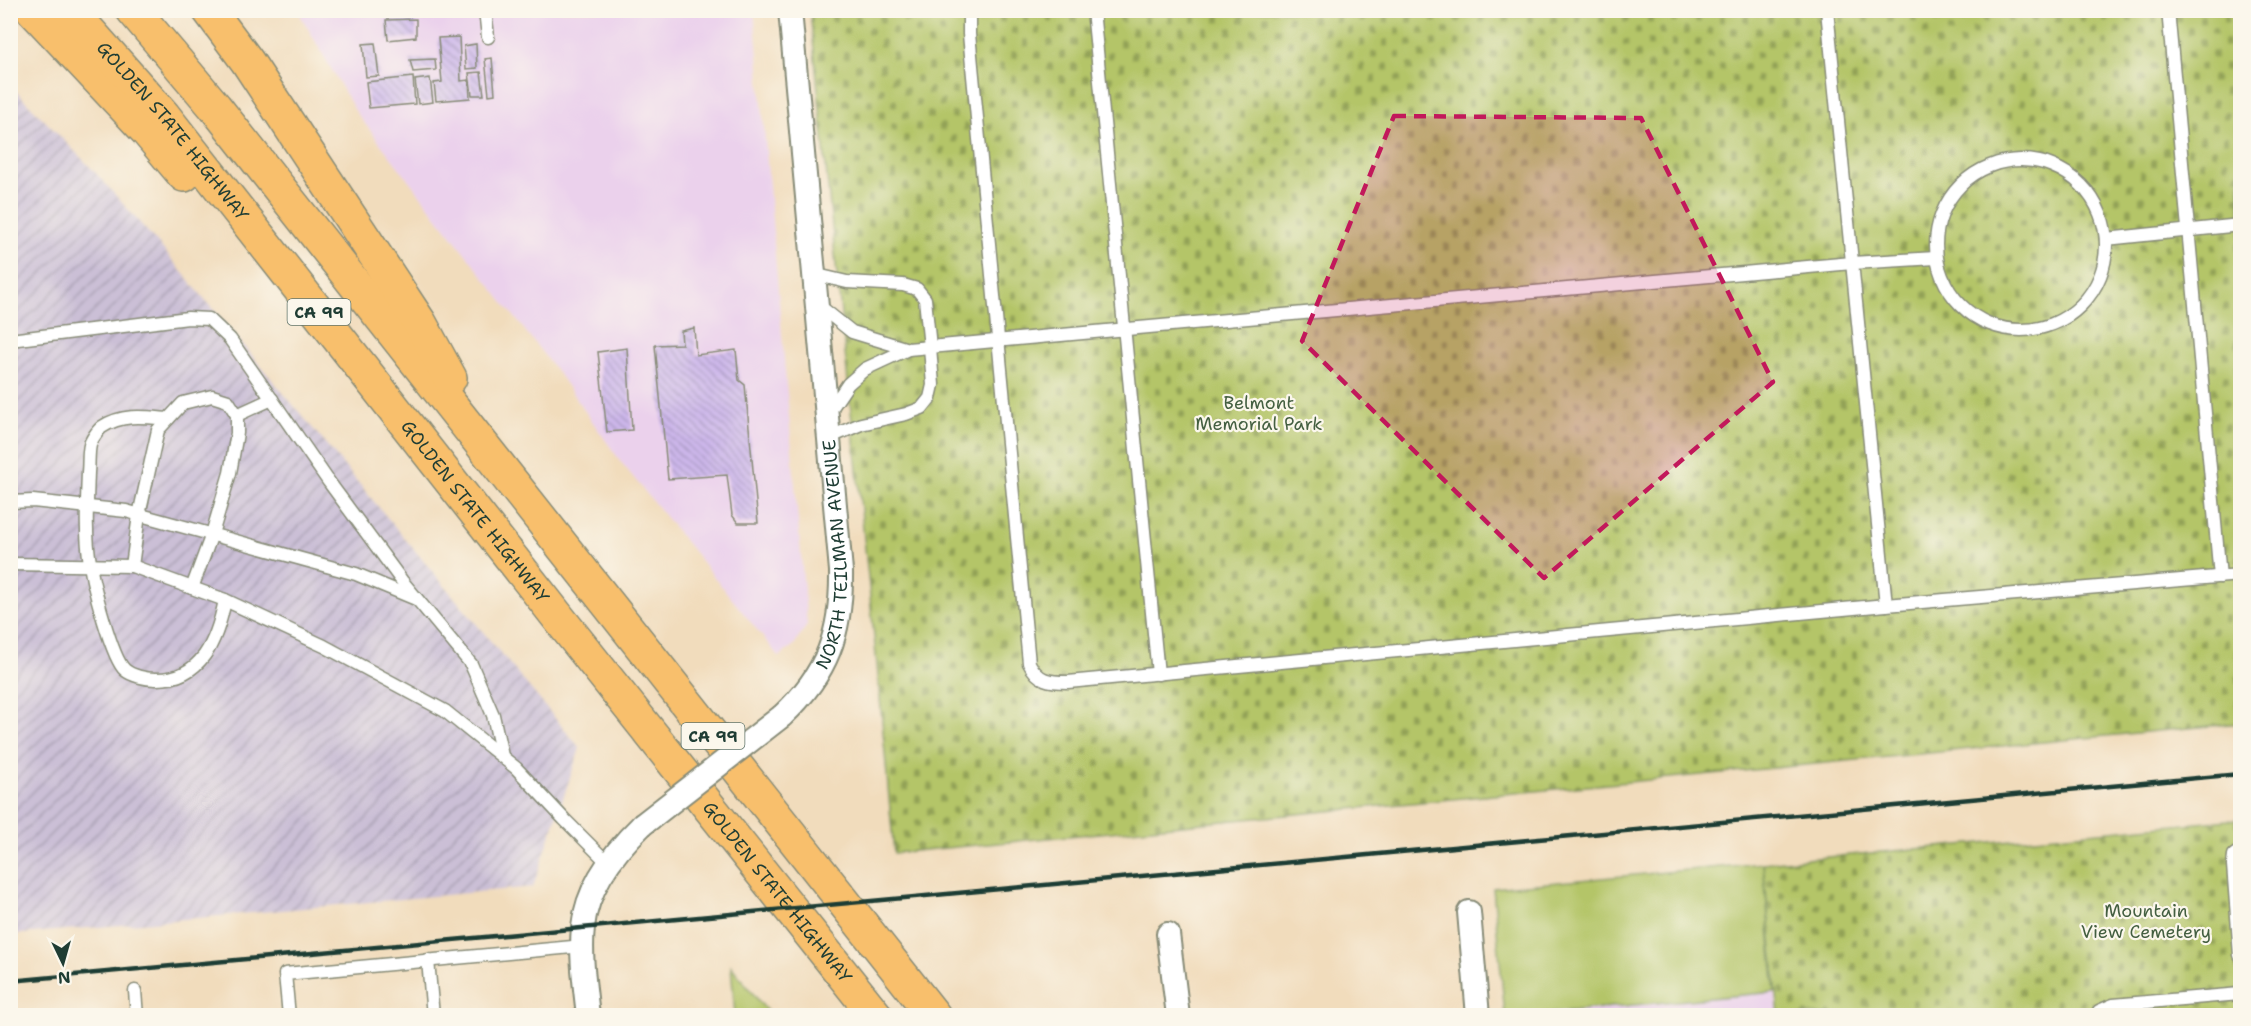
<svg xmlns="http://www.w3.org/2000/svg" width="2251" height="1026" viewBox="0 0 2251 1026" font-family="'Shantell Sans',sans-serif">
<style>
.built{fill:#ebd1ec}
.industrial{fill:url(#industrial-furrows)}
.green{fill:#b4c568;stroke:#6a814e;stroke-width:1.5}
.cemetery{fill:url(#cemetery-stones);stroke:#6a814e;stroke-width:1.5}
.building{fill:url(#building-back-hatch)}
.lines{fill:none;stroke-linecap:round;stroke-linejoin:round}
.service-casing{stroke:#888c78;stroke-width:15}
.minor-casing{stroke:#888c78;stroke-width:26}
.motorway-casing{stroke:#888c78;stroke-width:36}
.service{stroke:#fff;stroke-width:12}
.minor{stroke:#fff;stroke-width:22}
.motorway{stroke:#f8bf6c;stroke-width:33}
.rail{stroke:#1f3d34;stroke-width:4.5}
.minor-bridge-casing{stroke:#888c78;stroke-width:26;stroke-linecap:butt}
.minor-bridge{stroke:#fff;stroke-width:22}
.marked{fill:#c2185b;fill-opacity:0.2;stroke:#c2185b;stroke-width:4.5;stroke-dasharray:12 8;stroke-linejoin:round}
.labels{text-anchor:middle;dominant-baseline:central;stroke-width:4.5;stroke-linejoin:round;paint-order:stroke}
.shield{fill:#fbf7ec;stroke:#61756b;stroke-width:1.5}
.shield-label{font-size:16px;font-weight:bold;fill:#1f3d34}
.street-label{font-size:18px;fill:#1f3d34;stroke:#fbf7ec}
.park-label{font-size:18px;fill:#445f41;stroke:#fbf7ec}
</style>
<defs>
<pattern id="industrial-furrows" width="10" height="10" patternUnits="userSpaceOnUse" patternTransform="scale(1.5)"><rect width="10" height="10" fill="#cbbfd6"/><path d="M-1 1l2-2M0 10L10 0M9 11l2-2" fill="none" stroke="#a49cae"/></pattern>
<pattern id="cemetery-stones" width="16" height="16" patternUnits="userSpaceOnUse" patternTransform="scale(1.5)"><rect width="16" height="16" fill="#b4c568"/><path d="M2 7V4a2 2 0 0 1 4 0v3zM10 15v-3a2 2 0 0 1 4 0v3z" fill="#92a156"/></pattern>
<pattern id="building-back-hatch" width="6" height="6" patternUnits="userSpaceOnUse" patternTransform="scale(1.5)"><rect width="6" height="6" fill="#cdb7eb"/><path d="M-1 5l2 2M0 0l6 6M5-1l2 2" fill="none" stroke="#a696bf"/></pattern>
</defs>
<rect width="100%" height="100%" fill="#fbf7ec"/>
<filter id="ink" filterUnits="userSpaceOnUse"><feTurbulence type="fractalNoise" baseFrequency=".0167" numOctaves="2"/><feDisplacementMap in="SourceGraphic" scale="12" xChannelSelector="R" yChannelSelector="G"/><feConvolveMatrix kernelMatrix="1 2 1 2 8 2 1 2 1" color-interpolation-filters="sRGB"/></filter>
<filter id="wash" filterUnits="userSpaceOnUse"><feTurbulence type="fractalNoise" baseFrequency=".008" numOctaves="4" result="noise"/><feDisplacementMap in="SourceGraphic" scale="24" xChannelSelector="R" yChannelSelector="G"/><feGaussianBlur stdDeviation="1.35" result="paint"/><feColorMatrix in="noise" values="0 0 0 0 0 0 0 0 0 0 0 0 0 0 0 0 0 1.4 0 .05"/><feComposite in="paint" operator="in"/></filter>
<g filter="url(#wash)">
<rect width="100%" height="100%" fill="#f1dcbc"/>
<g class="built">
<polygon points="298,11 754,11 807,625 794,645 779,657 621,462 558,373 356,112"/>
<polygon points="1775,992 1778,1015 1526,1016"/>
</g>
<polygon class="industrial" points="10,85 94,171 162,248 580,748 533,887 11,935"/>
<g class="green">
<polygon points="1763,863 1775,992 1526,1015 1505,1015 1493,888"/>
<polygon points="731,966 770,1015 735,1015"/>
</g>
<g class="cemetery">
<polygon points="810,11 2240,11 2240,723 894,853 877,665"/>
<polygon points="2240,819 2240,1015 1779,1015 1763,863"/>
</g>
<g id="blocks">
<g class="building">
<polygon points="390,10 436,10 436,12 390,17"/>
<polygon points="416,19 416,37 388,40 386,20"/>
<polygon points="459,37 461,81 469,80 470,98 436,101 434,83 442,82 438,38"/>
<polygon points="375,43 379,76 366,77 363,44"/>
<polygon points="476,44 477,68 466,69 464,46"/>
<polygon points="492,58 495,94 489,95 485,59"/>
<polygon points="435,59 436,70 413,72 410,60"/>
<polygon points="481,72 484,95 472,95 469,73"/>
<polygon points="413,77 415,104 369,108 366,82"/>
<polygon points="430,78 433,102 418,104 415,80"/>
<polygon points="694,328 696,355 736,350 739,380 745,385 758,523 738,523 732,515 727,475 668,479 655,345 682,344 681,331"/>
<polygon points="627,348 632,430 607,432 598,352"/>
</g>
</g>
</g>
<g filter="url(#ink)">
<use href="#blocks" fill-opacity="0" stroke="#888c78" stroke-width="1.5"/>
<g class="lines">
<g class="service-casing">
<g id="service">
<polyline points="485,10 488,37"/>
<path d="M972,10L969,17V34L1029,663C1038,681 1049,682 1068,682L1886,605L2240,575"/>
<polyline points="1093,10 1158,674"/>
<polyline points="1827,10 1886,605"/>
<polyline points="2168,10 2220,577"/>
<circle cx="2021" cy="245" r="85"/>
<polyline points="2106,239 2240,225"/>
<polyline points="813,274 847,282 903,285 917,289 925,299 930,347 933,385 930,398 922,408 906,414 861,424 828,438"/>
<polyline points="817,304 852,332 908,349 1852,263 1936,258"/>
<polyline points="10,340 188,318 209,319 230,339 329,482 402,581 471,664 493,715 502,756"/>
<polyline points="829,412 848,384 865,369 908,349"/>
<polyline points="237,415 272,399"/>
<path d="M168,419C146,417 123,413 102,427C98,430 91,440 90,445C88,453 89,464 88,472C87,502 85,533 90,563C92,582 112,659 125,670C132,676 146,679 155,679C202,680 217,640 225,600"/>
<polyline points="10,502 33,501 126,511 356,574 416,599"/>
<polyline points="10,564 132,566 225,600 324,646 445,711 516,768 564,819 608,863"/>
<polyline points="132,566 139,515 158,430 183,403 212,396 228,401 237,415 237,433 230,473 212,534 192,588"/>
<polyline points="2240,851 2234,855 2233,865 2240,955"/>
<polyline points="428,960 433,1016"/>
<polyline points="135,991 137,1016"/>
<polyline points="289,1016 285,974 583,946"/>
<polyline points="2099,1016 2099,1011 2113,1005 2240,994"/>
</g>
</g>
<g class="minor-casing">
<g id="minor">
<path id="s1" d="M782,716C828,673 842,632 841,571L790,10"/>
<polyline points="1469,912 1478,1016"/>
<polyline points="1168,934 1178,1016"/>
<path d="M588,1016C585,987 580,957 583,927C587,887 614,852 642,825"/>
</g>
</g>
<g class="motorway-casing">
<g id="motorway">
<polyline points="33,10 146,130 184,175"/>
<path id="s2" d="M70,10L164,116L561,621L876,1016"/>
<polyline points="133,10 215,107 934,1016"/>
<polyline points="209,10 247,61 420,323 450,378"/>
</g>
</g>
<use href="#service" class="service"/>
<use href="#minor" class="minor"/>
<use href="#motorway" class="motorway"/>
<polyline class="rail" points="10,981 2240,774"/>
<g class="minor-bridge-casing">
<polyline id="minor-bridge" points="642,825 782,716"/>
</g>
<use href="#minor-bridge" class="minor-bridge"/>
</g>
</g>
<path class="marked" d="M1394,116L1641,118L1773,382L1544,578L1302,341Z"/>
<g class="labels">
<g class="shield">
<rect x="287.5" y="299" width="63" height="26" rx="4.5"/>
<rect x="681.5" y="723" width="63" height="26" rx="4.5"/>
</g>
<g class="shield-label">
<text x="319" y="312">CA 99</text>
<text x="713" y="736">CA 99</text>
</g>
<g class="street-label">
<text stroke="none"><textPath href="#s2" startOffset="159">GOLDEN STATE HIGHWAY</textPath></text>
<text stroke="none"><textPath href="#s2" startOffset="645">GOLDEN STATE HIGHWAY</textPath></text>
<text stroke="none"><textPath href="#s1" startOffset="178">NORTH TEILMAN AVENUE</textPath></text>
<text stroke="none"><textPath href="#s2" startOffset="1131">GOLDEN STATE HIGHWAY</textPath></text>
</g>
<g class="park-label">
<text x="1259" y="403">Belmont<tspan x="1259" dy="21">Memorial Park</tspan></text>
<text x="2146" y="911">Mountain<tspan x="2146" dy="21">View Cemetery</tspan></text>
</g>
</g>
<rect width="2251" height="1026" fill="none" stroke="#fbf7ec" stroke-width="36"/>
<g transform="translate(63 963) rotate(175)" stroke="#fbf7ec" stroke-width="4.5" paint-order="stroke">
<path d="M0-4.5L10 22L0 15L-10 22Z" fill="#1f3d34"/>
<text y="-9" font-size="16" font-weight="bold" text-anchor="middle" fill="#1f3d34">N</text>
</g>
</svg>
